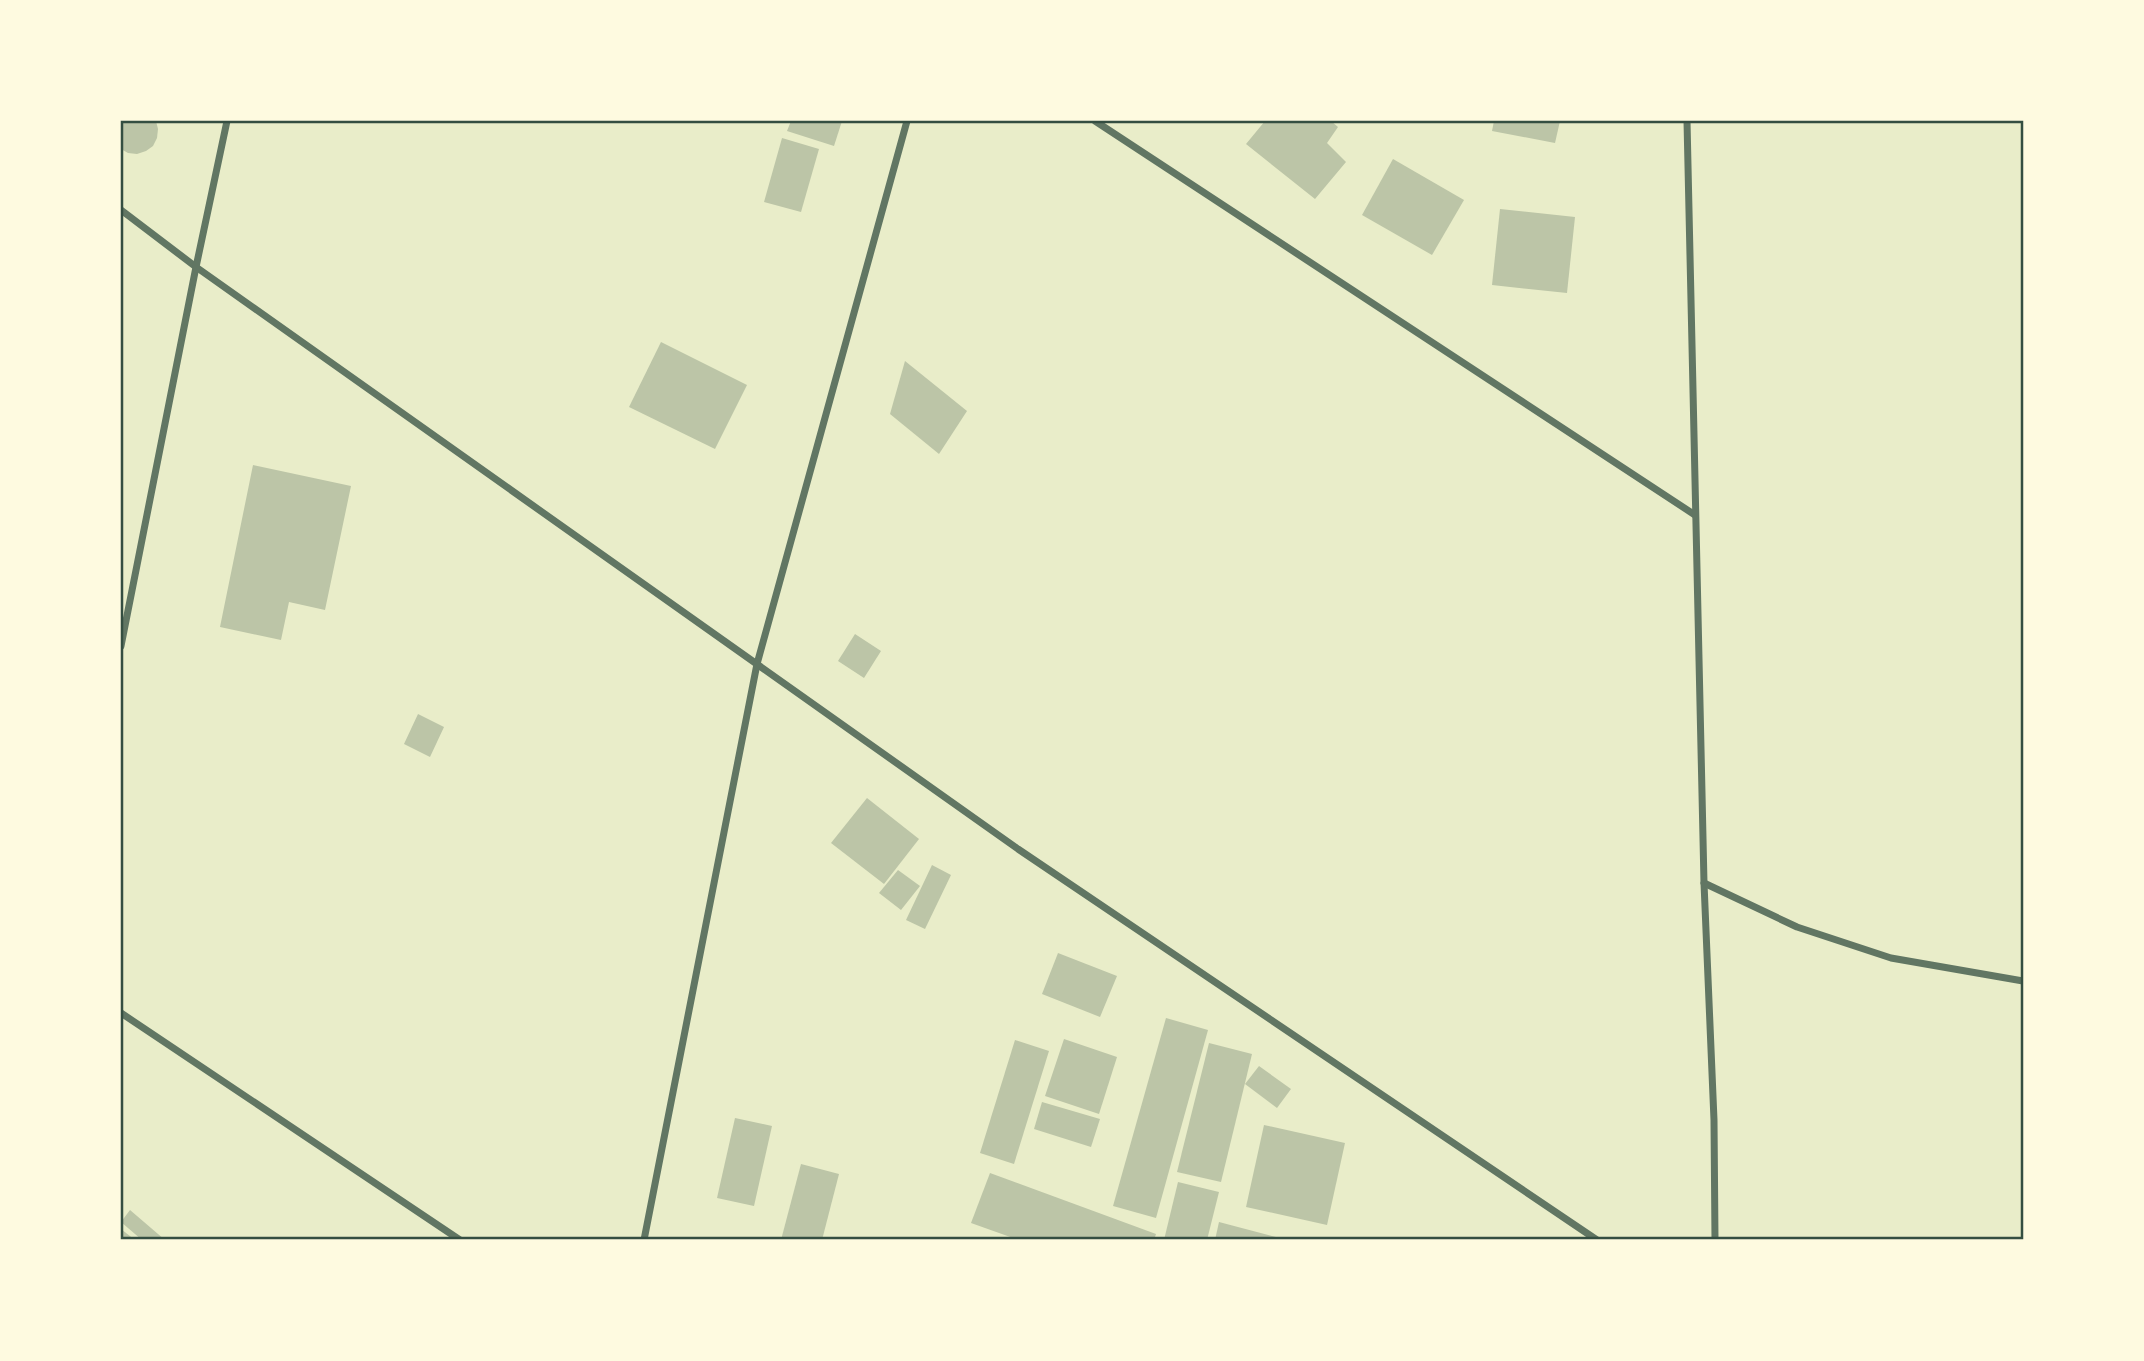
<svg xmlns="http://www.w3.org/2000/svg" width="2144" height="1361" viewBox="0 0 2144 1361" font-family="'Source Sans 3',sans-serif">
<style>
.building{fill:#bcc5a7}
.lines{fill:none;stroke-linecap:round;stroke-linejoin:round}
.minor{stroke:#617663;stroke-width:7}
.neatline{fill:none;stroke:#344e41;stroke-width:2.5}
</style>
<rect width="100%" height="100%" fill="#e9edc9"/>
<g class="building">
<polygon points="121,121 156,121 158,129 157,138 153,146 146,151 137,154 128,153 121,149"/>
<polygon points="791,121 842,121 834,146 787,131"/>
<polygon points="1265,121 1331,121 1338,127 1327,143 1346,162 1315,199 1246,144"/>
<polygon points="1494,121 1560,121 1555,143 1492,131"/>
<polygon points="782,138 819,149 801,212 764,202"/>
<polygon points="1393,159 1464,200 1432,255 1362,215"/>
<polygon points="1500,209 1575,217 1567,293 1492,285"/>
<polygon points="661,342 747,385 715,449 629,407"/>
<polygon points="905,361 967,411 939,454 890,414"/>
<polygon points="253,465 351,486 325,610 289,602 281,640 220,627"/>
<polygon points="855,634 881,651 864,678 838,661"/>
<polygon points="418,714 444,727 430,757 404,744"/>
<polygon points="867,798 919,839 884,884 831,843"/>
<polygon points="932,865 951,875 925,929 906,920"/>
<polygon points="898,870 920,886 901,910 879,893"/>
<polygon points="1058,953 1117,976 1100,1017 1042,994"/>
<polygon points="1166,1018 1208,1030 1156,1218 1113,1206"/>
<polygon points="1064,1039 1117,1057 1099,1114 1045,1096"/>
<polygon points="1015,1040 1049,1051 1014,1164 980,1153"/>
<polygon points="1209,1043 1252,1054 1221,1182 1177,1172"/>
<polygon points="1259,1066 1291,1089 1277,1108 1245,1084"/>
<polygon points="1042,1102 1100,1119 1091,1147 1034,1129"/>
<polygon points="735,1118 772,1126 754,1206 717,1198"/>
<polygon points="1264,1125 1345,1143 1327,1225 1246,1207"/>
<polygon points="801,1164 839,1174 822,1240 781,1240"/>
<polygon points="990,1173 1156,1234 1154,1240 1019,1240 971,1223"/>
<polygon points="1178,1182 1219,1192 1207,1240 1164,1240"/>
<polygon points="130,1210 165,1240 142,1240 121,1222"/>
<polygon points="1219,1222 1276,1237 1276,1240 1215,1240"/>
<polygon points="121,1229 135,1240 121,1240"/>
</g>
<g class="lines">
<g class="minor">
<polyline points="1095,121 1695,515"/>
<polyline points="1687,121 1704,883 1714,1120 1715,1240"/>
<polyline points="121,210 196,267 1018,849 1597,1240"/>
<polyline points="121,646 196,267 227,121"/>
<polyline points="1704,883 1797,927 1891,958 2023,981"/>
<polyline points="121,1013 460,1240"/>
<polyline points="644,1240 757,664 907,121"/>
</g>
</g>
<rect width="2144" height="1361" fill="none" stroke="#fefae0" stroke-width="245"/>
<rect x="122" y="122" width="1900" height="1116" class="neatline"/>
</svg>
